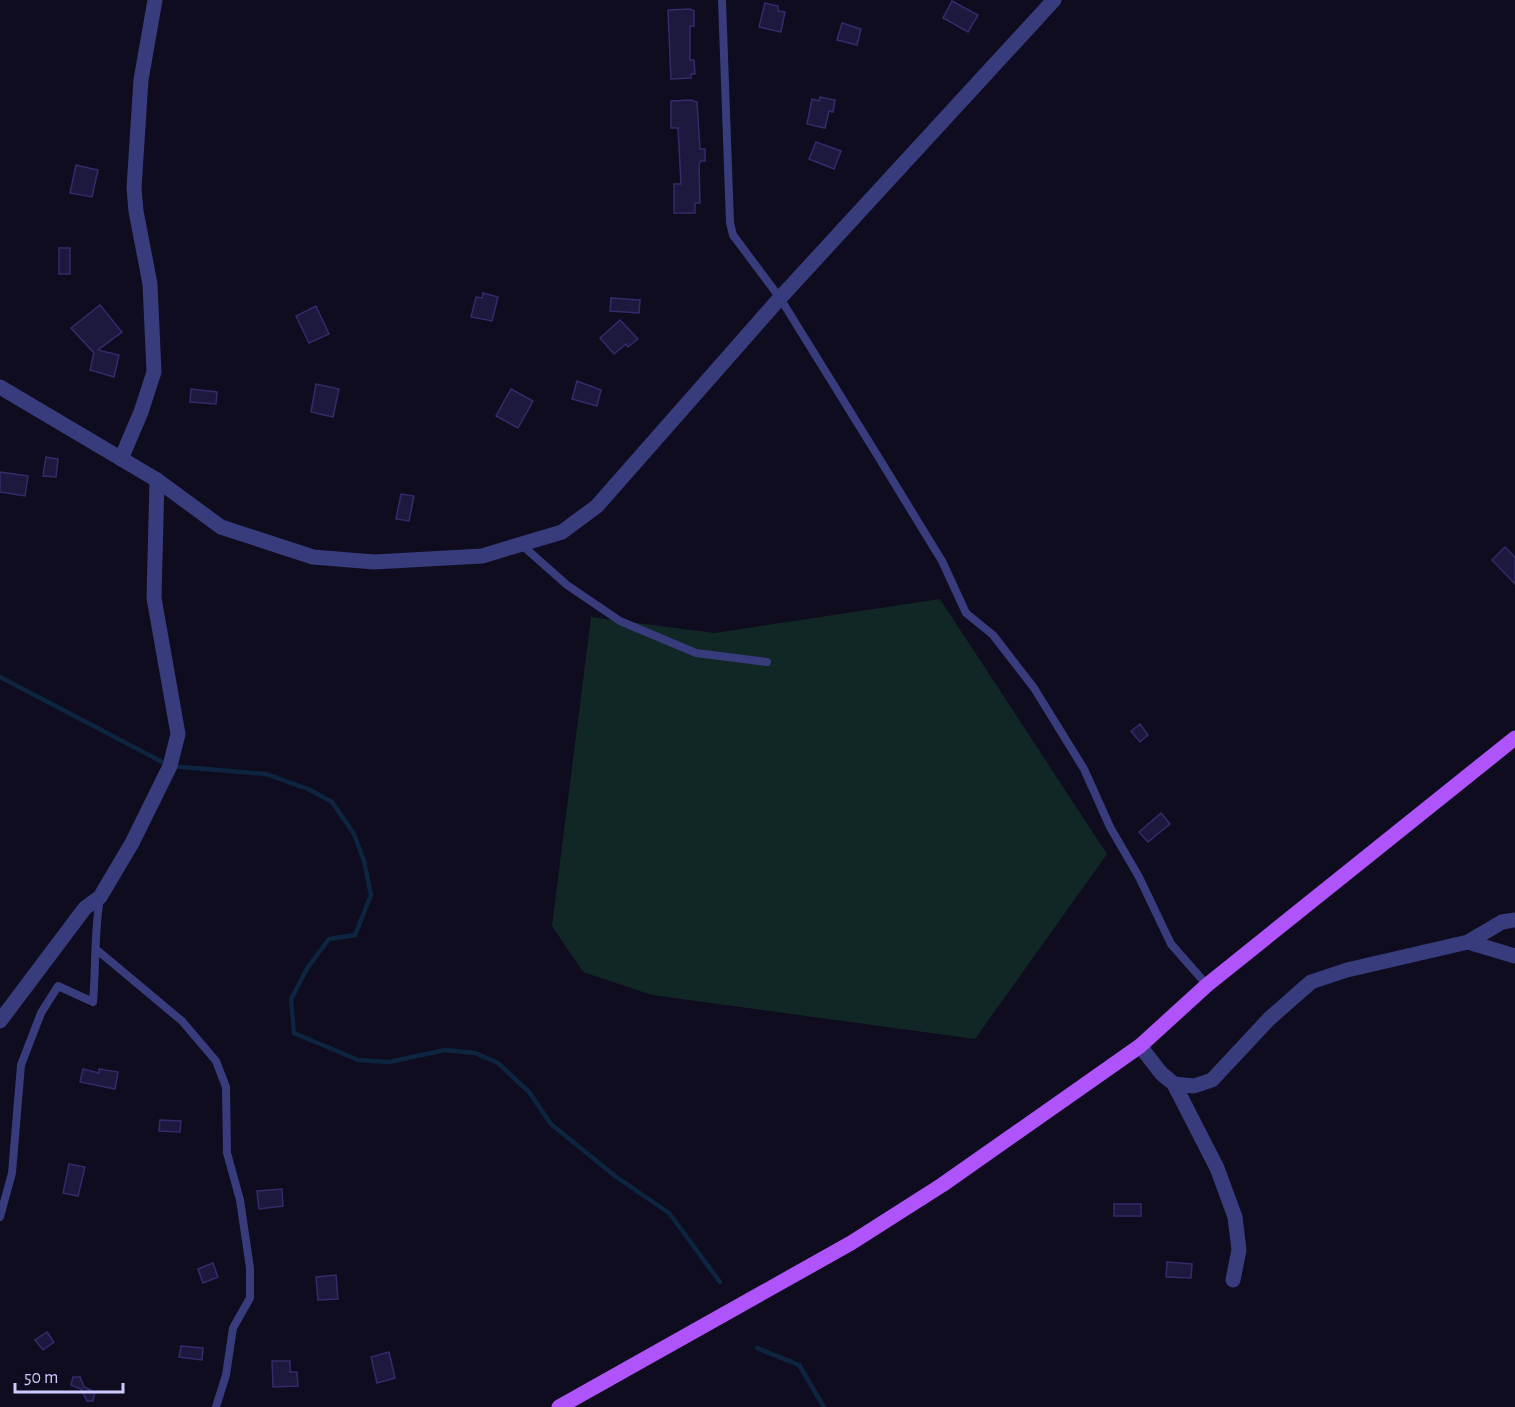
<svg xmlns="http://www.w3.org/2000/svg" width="1515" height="1407" viewBox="0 0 1515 1407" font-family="'Alegreya Sans',sans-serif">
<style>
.green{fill:#102725}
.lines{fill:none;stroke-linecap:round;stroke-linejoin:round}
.stream{stroke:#0d2541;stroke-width:4.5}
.building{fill:#1d193e;stroke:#332b6a;stroke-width:1.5}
.lane{stroke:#383b7c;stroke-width:8}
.street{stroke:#383b7c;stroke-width:15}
.primary{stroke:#af54fb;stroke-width:15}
</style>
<rect width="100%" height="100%" fill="#0e0c1e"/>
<polygon class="green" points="940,599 1107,854 975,1039 652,995 583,972 552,926 591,617 714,633"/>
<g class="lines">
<g class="stream">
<polyline points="0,677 170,766 266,774 308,789 332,802 354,834 364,861 371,895 355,935 329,939 308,967 291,999 294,1033 358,1060 389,1062 445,1050 475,1053 498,1063 529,1092 551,1124 615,1176 669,1213 720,1282"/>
<polyline points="757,1348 799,1365 824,1407"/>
</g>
</g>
<g class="building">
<polygon points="952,1 978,15 968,32 943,18"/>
<polygon points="765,3 778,6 778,11 785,12 781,32 759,27"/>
<polygon points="690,9 694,11 694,26 690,26 690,60 694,60 695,74 691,74 691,78 671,79 668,10"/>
<polygon points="842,23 861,29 857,45 837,40"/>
<polygon points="820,97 835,100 833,112 829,111 825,128 807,124 812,99 819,101"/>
<polygon points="691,100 697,102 700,149 705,149 705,161 701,161 699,165 700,203 695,203 695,213 674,213 674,184 681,184 678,128 671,128 671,101"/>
<polygon points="816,142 841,151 834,169 809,159"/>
<polygon points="76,165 98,170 92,197 70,193"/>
<rect x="59" y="248" width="11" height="26"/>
<polygon points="483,293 498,297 492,321 471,317 476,297 482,298"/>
<polygon points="611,298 640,300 639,313 610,311"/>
<polygon points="100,305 122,332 98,350 119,355 114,377 90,370 94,353 71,328"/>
<polygon points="316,306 329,334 309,343 296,316"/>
<polygon points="620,320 638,339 628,347 626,344 614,354 600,338"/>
<polygon points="577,381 601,390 597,406 572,399"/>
<polygon points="316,384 339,389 333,417 311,412"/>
<polygon points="191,389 217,392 216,404 190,402"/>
<polygon points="511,389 533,401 518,428 496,416"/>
<polygon points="46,457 58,459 56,477 43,476"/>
<polygon points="0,472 28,476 25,496 0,492"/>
<polygon points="401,494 414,496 409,521 396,519"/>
<polygon points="1505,547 1515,557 1515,584 1492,560"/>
<polygon points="1140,724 1148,735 1140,742 1131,731"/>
<polygon points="1161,813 1170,824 1148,842 1139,832"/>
<polygon points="83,1069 99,1073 99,1069 118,1072 115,1089 80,1082"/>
<polygon points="160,1120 181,1121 180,1132 159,1131"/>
<polygon points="69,1164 85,1167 78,1196 63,1193"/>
<polygon points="282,1189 283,1206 259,1209 257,1191"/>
<rect x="1114" y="1204" width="27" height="12"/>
<polygon points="1167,1262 1192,1264 1191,1278 1166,1277"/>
<polygon points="213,1263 218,1277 203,1283 198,1269"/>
<polygon points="336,1275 338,1299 318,1300 316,1277"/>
<polygon points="47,1332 54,1342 43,1350 35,1340"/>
<polygon points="181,1346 203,1348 202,1360 179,1357"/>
<polygon points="389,1352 395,1378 377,1383 371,1357"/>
<polygon points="272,1361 290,1361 290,1372 297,1372 298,1386 273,1387"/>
<polygon points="73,1377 80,1377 84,1387 95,1392 93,1401 87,1401 81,1389 71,1385"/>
</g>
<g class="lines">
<g class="lane">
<polyline points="722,0 730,223 733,235 780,298 879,458 942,561 966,613 993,635 1034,688 1084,769 1110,827 1139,877 1171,944 1207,985"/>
<polyline points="523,546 567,585 620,621 696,653 767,662"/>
<polyline points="97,950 182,1021 216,1061 226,1087 227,1153 240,1200 250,1268 250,1298 233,1328 226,1375 216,1407"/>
<path d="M0,1217L12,1173L21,1065L41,1013L58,986L93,1002C96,967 94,933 100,898"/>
</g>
<g class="street">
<polyline points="0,387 157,480 221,527 313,557 374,562 482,556 562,532 597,506 780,298 1054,0"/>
<polyline points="121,459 141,412 154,372 150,284 136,211 134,188 141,80 155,0"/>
<polyline points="1468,942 1515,956"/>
<polyline points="0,1021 85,908 100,897 132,843 170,766 178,734 154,598 157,480"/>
<polyline points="1140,1046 1161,1073 1174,1084 1217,1168 1235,1217 1239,1250 1233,1280"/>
<polyline points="1174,1084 1194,1086 1212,1080 1269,1019 1311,982 1347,970 1468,942 1502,922 1515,920"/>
</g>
<polyline class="primary" points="559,1407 851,1243 942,1185 1140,1046 1207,985 1515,738"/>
</g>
<path d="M15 1383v9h108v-9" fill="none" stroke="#cccafe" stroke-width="3"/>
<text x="24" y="1383" font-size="18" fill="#cccafe" stroke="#0e0c1e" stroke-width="4.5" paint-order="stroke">50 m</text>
</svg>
